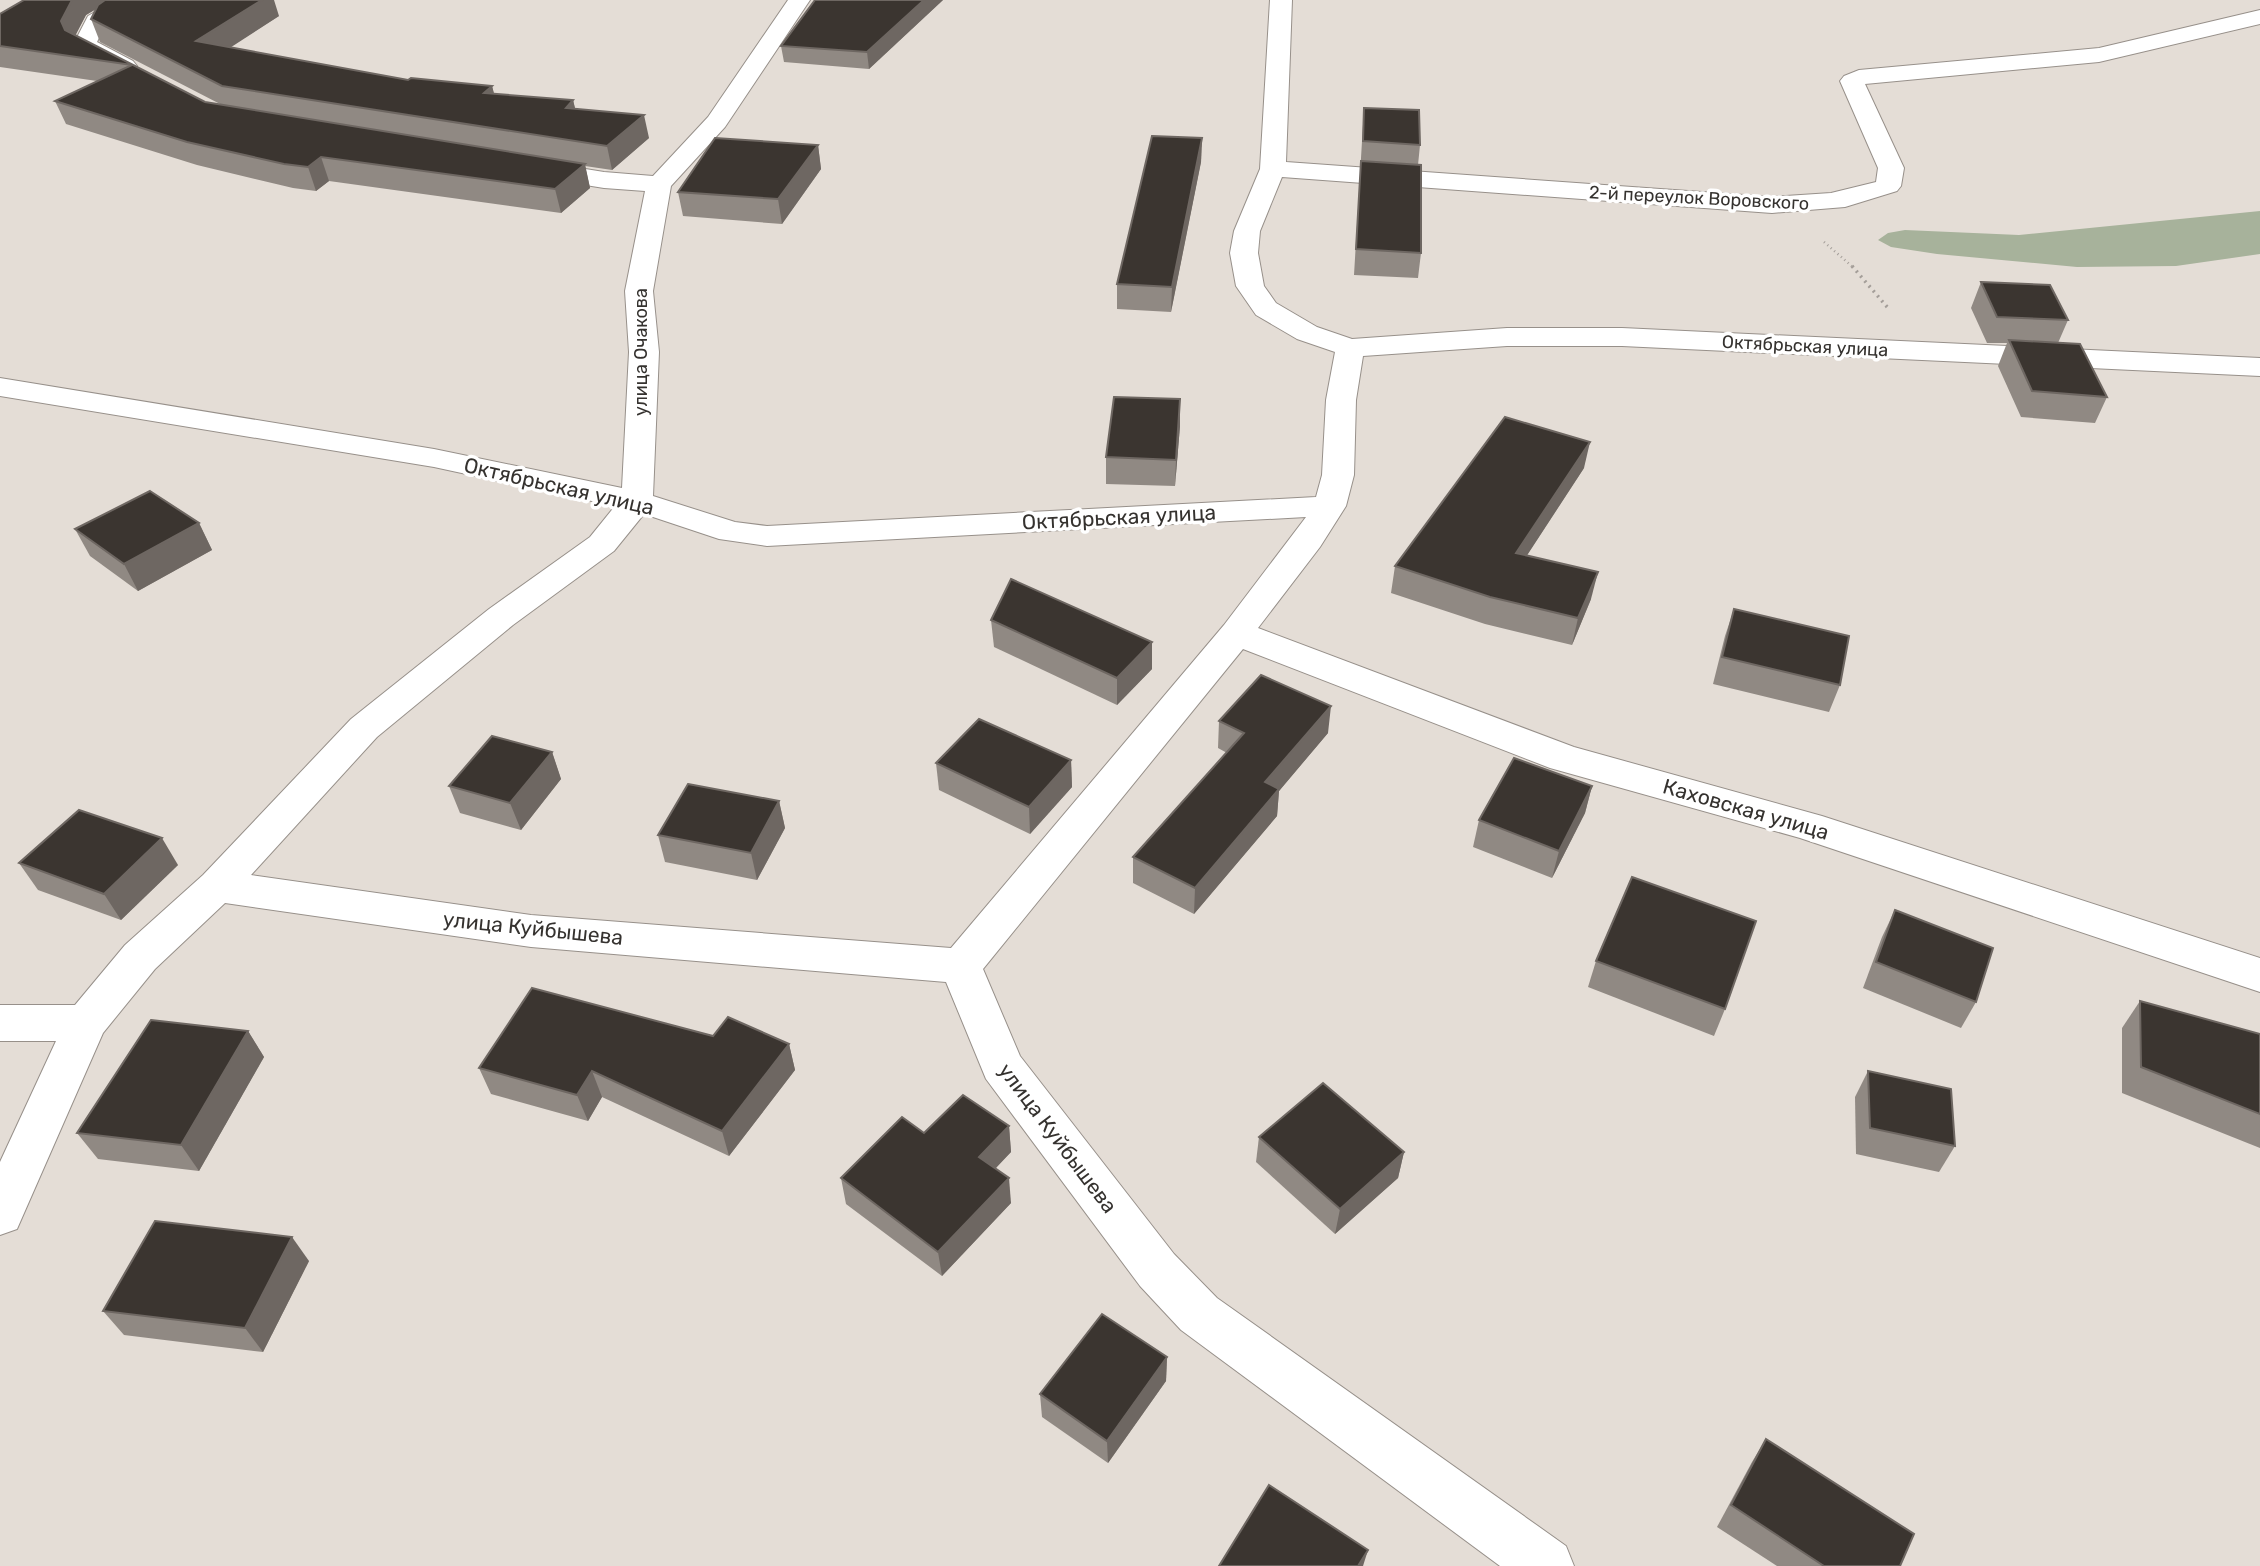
<svg xmlns="http://www.w3.org/2000/svg" width="2260" height="1566" viewBox="0 0 2260 1566" font-family="Rubik,sans-serif">
<style>
.green{fill:#a7b29b}
.lines{fill:none;stroke-linecap:round;stroke-linejoin:round}
.minor-casing{stroke:#97908a;stroke-width:2}
.path-far1{stroke:#a49e99;stroke-width:2.5;stroke-dasharray:1 3.5;stroke-linecap:butt}
.path{stroke:#a49e99;stroke-width:3.5;stroke-dasharray:2 4.5;stroke-linecap:butt}
.minor{fill:#fff;fill-rule:evenodd}
.wall{fill:#908983;fill-rule:evenodd}
.shaded-wall{fill:#6e6762}
.building{fill:#3b3530;stroke:#6e6762;stroke-width:2}
.labels{text-anchor:middle;dominant-baseline:central;stroke-width:7;stroke-linejoin:round;paint-order:stroke}
.far-street-label{font-size:18px;fill:#35322f;stroke:#fff}
.street-label{font-size:21px;fill:#35322f;stroke:#fff}
</style>
<rect width="100%" height="100%" fill="#e4ddd6"/>
<polygon class="green" points="2260,211 2260,254 2176,266 2077,267 1937,254 1891,247 1878,240 1888,233 1905,230 2019,235"/>
<g class="lines">
<g class="minor-casing">
<g id="minor">
<polygon points="116,0 142,0 105,25 97,42 133,61 137,66 133,71 125,73 76,50 73,45 88,16"/>
<path d="M788,0H810L725,127L671,186L653,291L659,352L653,496L735,522L767,526L1316,497L1322,475L1326,400L1335,352L1297,339L1256,315L1236,286L1230,253L1234,231L1260,169L1270,0H1292L1286,162L1772,197L1831,193L1876,182L1878,168L1840,81L1844,76L1859,70L2099,48L2260,10V24L2099,62L1865,84L1904,168L1901,186L1897,191L1845,207L1772,213L1282,177L1260,231L1258,253L1264,286L1276,303L1317,327L1352,339L1507,328H1622L2260,358V376L1622,346H1507L1363,356L1356,400L1354,475L1346,506L1320,547L1258,628L1574,747L1822,816L2260,958V992L1800,838L1550,768L1243,649L983,969L1020,1056L1174,1254L1217,1298L1566,1546L1574,1566H1500L1181,1330L1140,1286L986,1079L946,982L531,947L225,903L155,969L103,1033L17,1229L0,1235V1162L56,1041H0V1005H75L125,945L203,875L351,719L489,609L590,537L615,506L434,467L0,396V378L434,449L622,488L629,352L625,291L645,191L604,188L536,177L527,174L523,169L527,164L536,161L604,172L653,176L708,117ZM644,514L719,539L767,546L1306,517L1224,625L951,948L531,915L251,875L377,737L513,625L614,551Z"/>
</g>
</g>
<polyline class="path-far1" points="1824,242 1854,268"/>
<polyline class="path" points="1852,266 1888,308"/>
<use href="#minor" class="minor"/>
</g>
<g class="wall">
<path d="M24,0L279,16L230,47L408,80L492,86L494,94L573,100L575,109L649,138L612,170L585,166L590,188L561,213L329,181L316,191L293,188L197,165L66,124L55,101L97,81L0,67V14ZM96,9L91,19L100,42L222,105L205,102L75,35L86,15Z"/>
<polygon points="815,0 943,0 869,69 784,62 781,46"/>
<polygon points="1364,108 1420,145 1418,165 1421,253 1418,278 1354,275"/>
<polygon points="1202,138 1201,162 1171,312 1117,309 1117,284"/>
<polygon points="818,145 821,169 782,224 683,216 678,192"/>
<polygon points="1981,282 2068,320 2058,343 2107,397 2095,423 2021,417 1998,366 2007,343 1987,343 1971,308"/>
<polygon points="1180,399 1180,426 1175,486 1106,484 1106,457"/>
<polygon points="1584,468 1527,555 1591,599 1572,645 1485,624 1391,593 1395,566"/>
<polygon points="199,523 212,550 138,591 90,556 75,529"/>
<polygon points="1734,609 1840,685 1829,712 1713,684 1725,636"/>
<polygon points="991,620 1152,642 1152,669 1117,705 994,647"/>
<polygon points="1219,721 1328,733 1279,791 1277,816 1194,914 1133,883 1133,857 1227,753 1218,748"/>
<polygon points="552,752 561,779 521,830 460,813 449,786"/>
<polygon points="1071,760 1072,787 1030,834 939,790 936,763"/>
<polygon points="1592,786 1585,813 1552,878 1473,847 1479,820"/>
<polygon points="779,801 785,828 757,880 665,862 658,835"/>
<polygon points="19,863 178,865 121,920 38,890"/>
<polygon points="1895,910 1976,1002 1961,1028 1863,988 1882,937"/>
<polygon points="1596,961 1725,1009 1714,1036 1588,987"/>
<polygon points="2140,1001 2260,1034 2260,1148 2122,1093 2122,1028"/>
<polygon points="248,1031 264,1057 199,1171 98,1159 77,1133"/>
<polygon points="713,1036 789,1044 795,1070 729,1156 602,1097 588,1121 491,1094 479,1068"/>
<polygon points="1868,1071 1955,1146 1939,1172 1856,1154 1855,1097"/>
<polygon points="1009,1126 1011,1152 995,1168 1011,1203 942,1276 846,1204 841,1178 924,1133"/>
<polygon points="1259,1137 1404,1152 1398,1178 1335,1234 1256,1162"/>
<polygon points="309,1261 263,1352 124,1335 103,1311"/>
<polygon points="1167,1357 1166,1381 1108,1463 1042,1417 1040,1394"/>
<polygon points="1766,1439 1900,1566 1777,1566 1717,1527 1752,1462"/>
</g>
<g class="shaded-wall">
<polygon points="72,0 111,0 86,15 71,44 61,21"/>
<polygon points="262,0 274,0 279,16 205,64 196,41"/>
<polygon points="924,0 943,0 869,69 867,52"/>
<polygon points="492,86 498,109 484,93"/>
<polygon points="573,100 579,124 566,108"/>
<polygon points="644,115 649,138 612,170 607,146"/>
<polygon points="1202,138 1201,162 1171,312 1172,287"/>
<polygon points="818,145 821,169 782,224 778,199"/>
<polygon points="321,157 329,181 316,191 308,167"/>
<polygon points="585,164 590,188 561,213 555,189"/>
<polygon points="1180,399 1180,426 1175,486 1176,460"/>
<polygon points="1590,442 1584,468 1511,580 1516,553"/>
<polygon points="199,523 212,550 138,591 124,564"/>
<polygon points="1598,572 1591,599 1572,645 1578,618"/>
<polygon points="1152,642 1152,669 1117,705 1117,678"/>
<polygon points="1331,706 1328,733 1279,791 1277,816 1194,914 1195,888 1265,782"/>
<polygon points="552,752 561,779 521,830 510,803"/>
<polygon points="1071,760 1072,787 1030,834 1029,807"/>
<polygon points="1592,786 1585,813 1552,878 1559,851"/>
<polygon points="779,801 785,828 757,880 751,853"/>
<polygon points="162,838 178,865 121,920 104,894"/>
<polygon points="248,1031 264,1057 199,1171 181,1145"/>
<polygon points="789,1044 795,1070 729,1156 722,1131"/>
<polygon points="592,1071 602,1097 588,1121 577,1095"/>
<polygon points="1009,1126 1011,1152 982,1183 979,1157"/>
<polygon points="1404,1152 1398,1178 1335,1234 1340,1209"/>
<polygon points="1009,1178 1011,1203 942,1276 938,1252"/>
<polygon points="292,1237 309,1261 263,1352 245,1328"/>
<polygon points="1167,1357 1166,1381 1108,1463 1107,1441"/>
<polygon points="1368,1550 1363,1566 1358,1566"/>
</g>
<g class="building">
<polygon points="24,0 72,0 61,21 65,30 205,102 585,164 555,189 321,157 308,167 284,164 187,142 55,101 132,65 0,46 0,14"/>
<polygon points="105,0 262,0 196,41 408,80 411,78 492,86 484,93 573,100 566,108 644,115 607,146 222,86 91,19 98,5"/>
<polygon points="815,0 924,0 867,52 781,46"/>
<polygon points="1364,108 1419,110 1420,145 1363,141"/>
<polygon points="1152,136 1202,138 1172,287 1117,284"/>
<polygon points="715,138 818,145 778,199 678,192"/>
<polygon points="1361,161 1421,165 1421,253 1356,249"/>
<polygon points="1981,282 2050,285 2068,320 1997,317"/>
<polygon points="2009,340 2080,344 2107,397 2032,391"/>
<polygon points="1114,397 1180,399 1176,460 1106,457"/>
<polygon points="1505,417 1590,442 1516,553 1598,572 1578,618 1490,597 1395,566"/>
<polygon points="150,491 199,523 124,564 75,529"/>
<polygon points="1011,579 1152,642 1117,678 991,620"/>
<polygon points="1734,609 1849,636 1840,685 1722,657"/>
<polygon points="1261,675 1331,706 1265,782 1279,789 1195,888 1133,857 1244,733 1219,721"/>
<polygon points="979,719 1071,760 1029,807 936,763"/>
<polygon points="492,736 552,752 510,803 449,786"/>
<polygon points="1514,758 1592,786 1559,851 1479,820"/>
<polygon points="688,784 779,801 751,853 658,835"/>
<polygon points="79,810 162,838 104,894 19,863"/>
<polygon points="1632,877 1756,921 1725,1009 1596,961"/>
<polygon points="1895,910 1993,948 1976,1002 1876,962"/>
<polygon points="532,988 713,1036 728,1017 789,1044 722,1131 592,1071 577,1095 479,1068"/>
<polygon points="2140,1001 2260,1034 2260,1114 2141,1067"/>
<polygon points="151,1020 248,1031 181,1145 77,1133"/>
<polygon points="1868,1071 1951,1089 1955,1146 1870,1128"/>
<polygon points="1323,1083 1404,1152 1340,1209 1259,1137"/>
<polygon points="963,1095 1009,1126 979,1157 1009,1178 938,1252 841,1178 902,1117 924,1133"/>
<polygon points="155,1221 292,1237 245,1328 103,1311"/>
<polygon points="1102,1314 1167,1357 1107,1441 1040,1394"/>
<polygon points="1766,1439 1914,1534 1900,1566 1824,1566 1731,1505"/>
<polygon points="1269,1485 1368,1550 1358,1566 1219,1566"/>
</g>
<g class="labels">
<g class="far-street-label">
<text transform="translate(1699 198) rotate(3)">2-й переулок Воровского</text>
<text transform="translate(1805 346) rotate(3)">Октябрьская улица</text>
<text transform="translate(641 352) rotate(-90)">улица Очакова</text>
</g>
<g class="street-label">
<text transform="translate(559 486) rotate(13)">Октябрьская улица</text>
<text transform="translate(1119 517) rotate(-3)">Октябрьская улица</text>
<text transform="translate(1746 809) rotate(16)">Каховская улица</text>
<text transform="translate(533 928) rotate(6)">улица Куйбышева</text>
<text transform="translate(1058 1138) rotate(53)">улица Куйбышева</text>
</g>
</g>
</svg>
